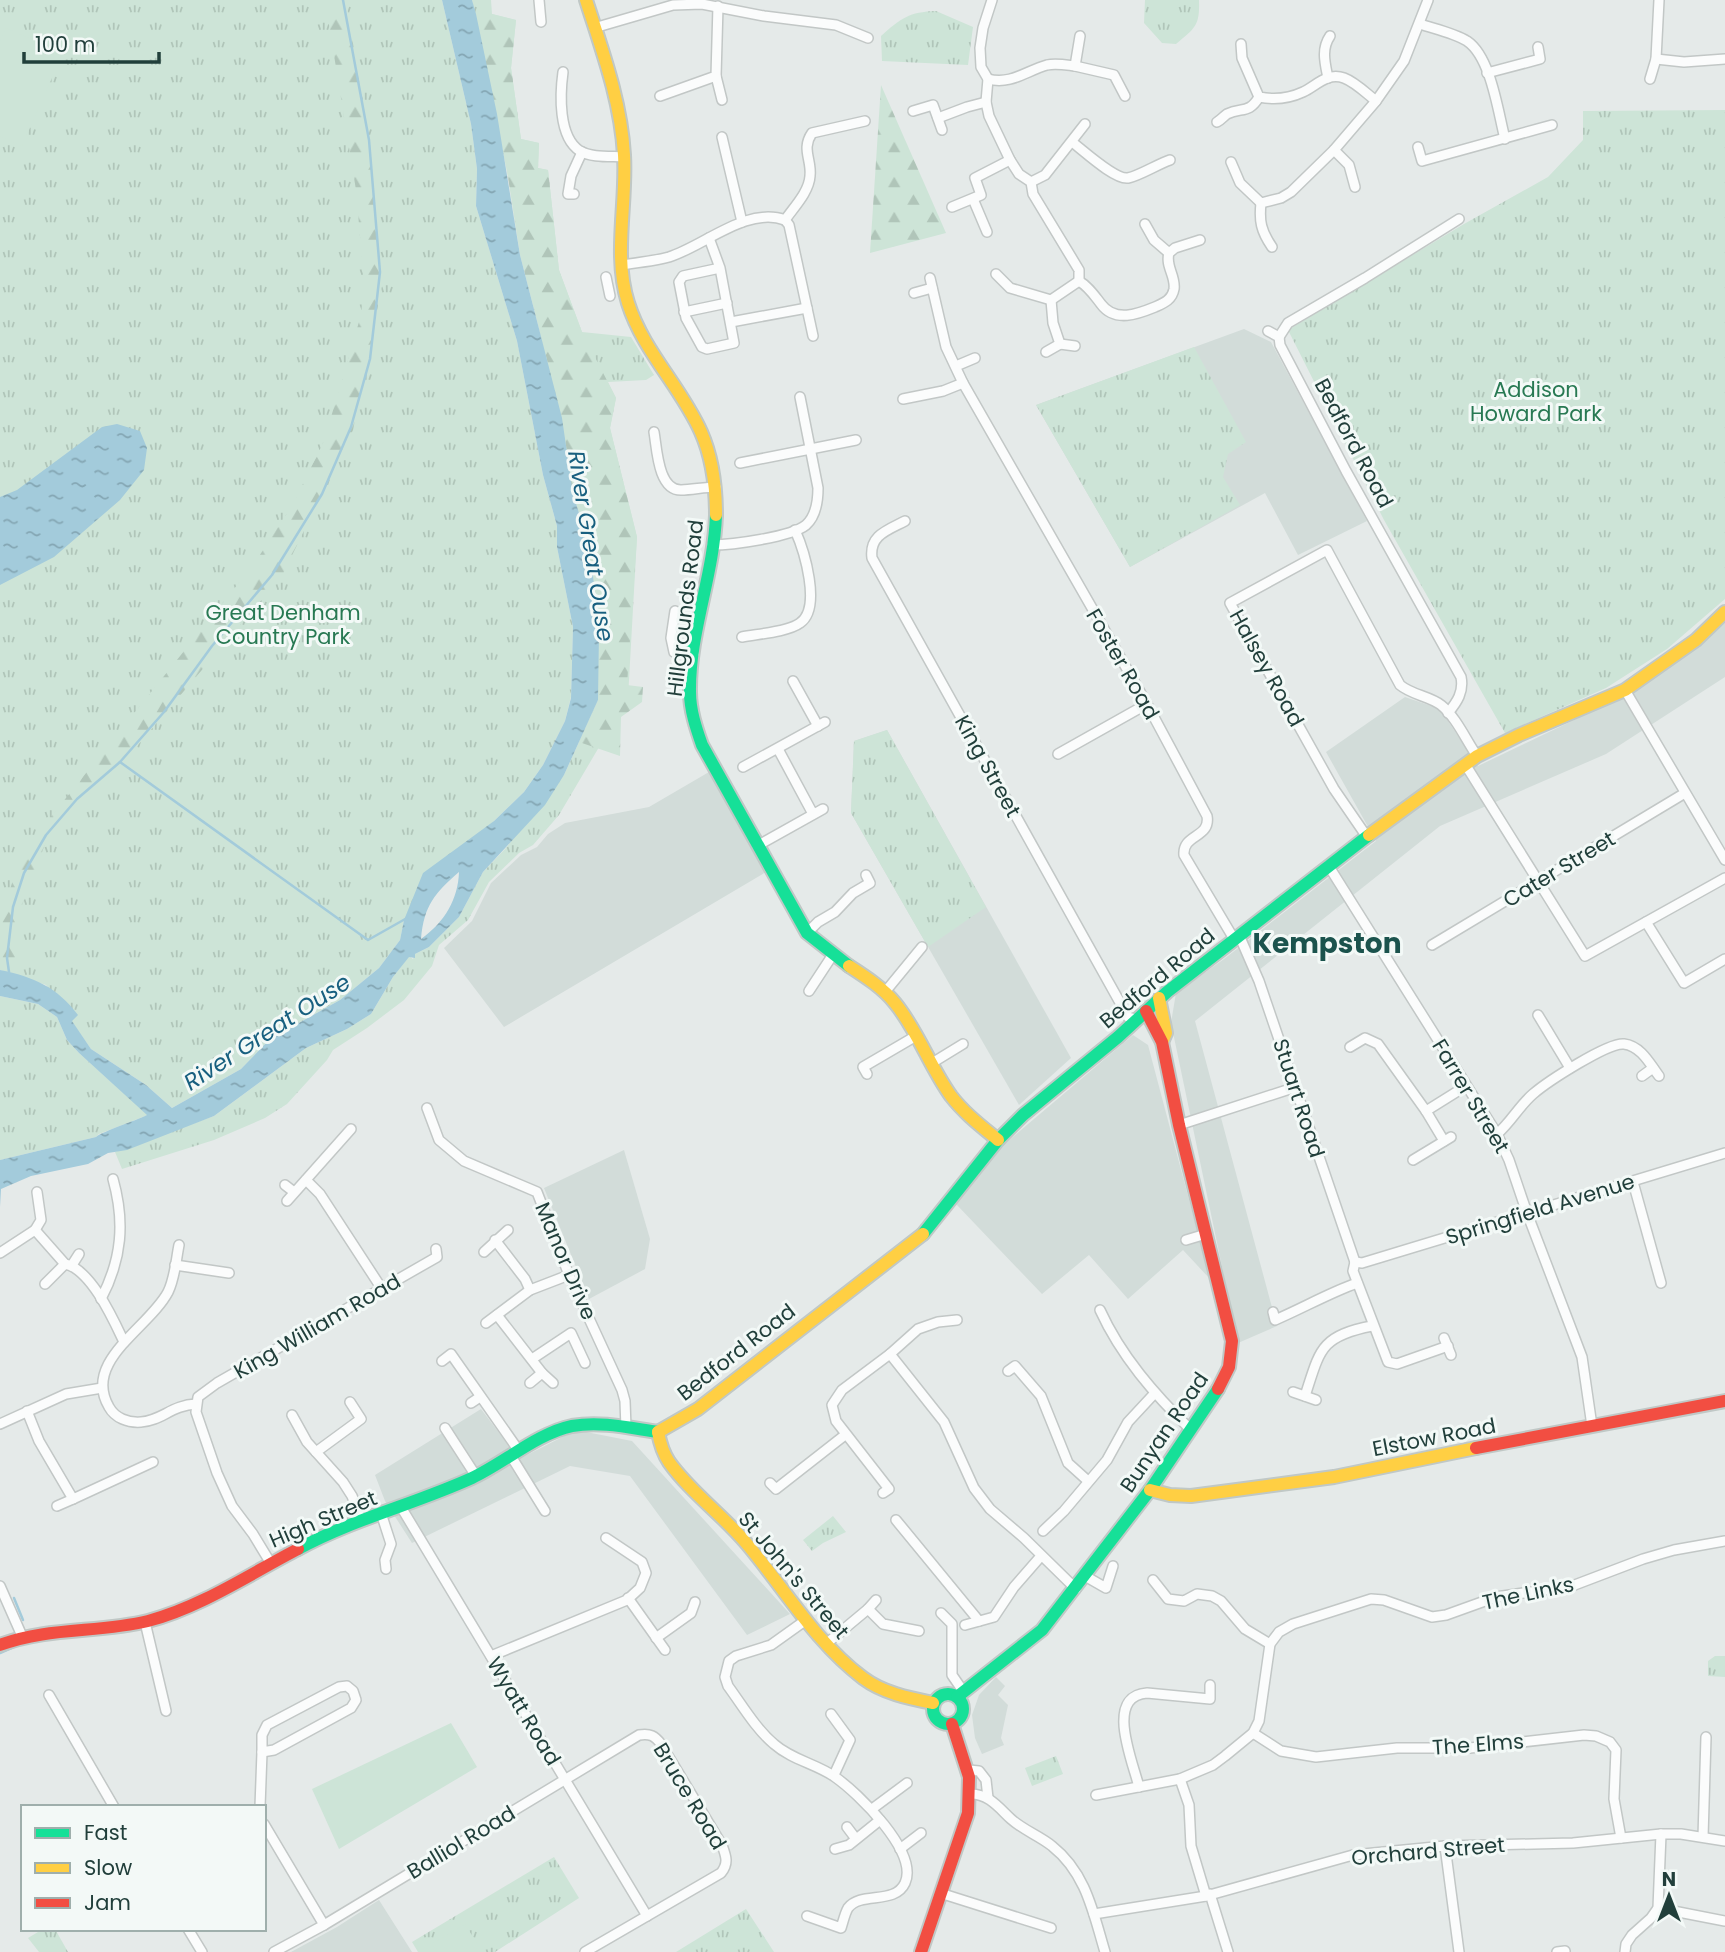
<svg xmlns="http://www.w3.org/2000/svg" width="1725" height="1952" viewBox="0 0 1725 1952" font-family="Poppins,sans-serif">
<style>
.built{fill:#d2dcd9}
.grass{fill:url(#grass-tufts)}
.forest{fill:url(#forest-firs)}
.garden{fill:#cde4d7}
.water{fill:url(#water-ripples);fill-rule:evenodd}
.lines{fill:none;stroke-linecap:round;stroke-linejoin:round}
.stream{stroke:#a3cbdb;stroke-width:2.5}
.street-casing{stroke:#c2c7c6;stroke-width:12}
.fast-casing{stroke:#c0c8c6;stroke-width:16}
.slow-casing{stroke:#c0c8c6;stroke-width:16}
.jam-casing{stroke:#c0c8c6;stroke-width:16}
.street{stroke:#fbfcfc;stroke-width:9}
.fast{stroke:#16e098;stroke-width:12}
.slow{stroke:#ffcf43;stroke-width:12}
.jam{stroke:#f24e42;stroke-width:12}
.labels{text-anchor:middle;dominant-baseline:central;stroke-width:6;stroke-linejoin:round;paint-order:stroke}
.park-label{font-size:21px;fill:#287953;stroke:#f3f9f7}
.street-label{font-size:21px;fill:#213f3b;stroke:#f3f9f7}
.water-label{font-size:23px;font-style:italic;fill:#175f7f;stroke:#f3f9f7}
.district-label{font-size:28px;font-weight:bold;fill:#1b534d;stroke:#f3f9f7}
</style>
<defs>
<pattern id="grass-tufts" width="24" height="20" patternUnits="userSpaceOnUse" patternTransform="scale(1.75)"><rect width="24" height="20" fill="#cde4d7"/><path d="M3 7l-1-3M5 7V3M7 7l1-3M15 17l-1-3M17 17v-4M19 17l1-3" fill="none" stroke="#b0c5b9"/></pattern>
<pattern id="forest-firs" width="22" height="20" patternUnits="userSpaceOnUse" patternTransform="scale(1.75)"><rect width="22" height="20" fill="#cde4d7"/><path d="M5 1l3.5 6h-7zM16 11l3.5 6h-7z" fill="#b0c5b9"/></pattern>
<pattern id="water-ripples" width="26" height="14" patternUnits="userSpaceOnUse" patternTransform="scale(1.75)"><rect width="26" height="14" fill="#a3cbdb"/><path d="M2 4q2-2 4 0t4 0M15 11q2-2 4 0t4 0" fill="none" stroke="#84a6b3"/></pattern>
</defs>
<rect width="100%" height="100%" fill="#e5eae9"/>
<g class="built">
<polygon points="1244,329 1271,342 1367,521 1298,555 1265,493 1130,567 1036,405"/>
<polygon points="1725,623 1725,677 1606,754 1440,826 1195,1021 1277,1326 1238,1343 1171,1023 1176,993 1224,959 1376,841 1326,752 1405,697 1440,709 1478,766 1624,696 1699,645"/>
<polygon points="887,730 1071,1058 1019,1105 851,813 854,741"/>
<polygon points="709,772 766,872 504,1027 444,948 472,921 491,883 521,855 537,847 548,834 565,823 649,807"/>
<polygon points="1133,1035 1148,1045 1210,1279 1183,1250 1128,1299 1089,1255 1042,1294 956,1204 1002,1146"/>
<polygon points="624,1150 650,1239 645,1269 589,1299 544,1188"/>
<polygon points="481,1409 519,1459 576,1430 632,1441 790,1614 747,1635 630,1476 570,1466 412,1543 385,1501 375,1475"/>
<polygon points="996,1677 1005,1686 998,1695 1008,1705 1001,1738 1004,1745 982,1754 975,1738 972,1715 979,1695"/>
<polygon points="379,1900 412,1952 291,1952 337,1927"/>
</g>
<g class="grass">
<polygon points="0,0 442,0 471,124 477,169 476,206 517,341 543,475 557,526 557,547 573,627 571,697 565,721 543,765 524,792 494,821 404,920 400,940 379,968 340,1000 270,1039 241,1069 172,1108 146,1085 91,1049 46,985 0,970"/>
<polygon points="472,0 491,0 492,14 516,20 511,68 521,139 539,143 538,168 548,170 559,270 582,332 631,337 654,375 646,380 608,382 616,398 610,428 637,537 628,698 559,815 533,845 519,853 489,882 468,920 439,945 432,966 404,1000 367,1028 333,1050 327,1060 287,1104 265,1118 214,1140 122,1169 115,1152 214,1116 306,1048 347,1029 371,1014 393,977 409,956 413,959 415,954 429,947 459,917 483,872 505,849 564,775 598,700 584,529 573,494"/>
<path d="M1145,0H1199C1200,26 1195,28 1176,44L1162,43L1144,23Z"/>
<path d="M936,11L973,27L968,65L882,61L881,36C901,18 909,12 936,11Z"/>
<polygon points="1725,110 1725,599 1667,649 1606,688 1505,733 1384,520 1288,330 1464,224 1548,177 1583,140 1583,111"/>
<polygon points="1194,347 1246,442 1228,454 1223,477 1240,505 1130,567 1036,405"/>
<polygon points="887,730 986,907 928,947 851,813 854,741"/>
<polygon points="0,996 38,1004 57,1017 67,1040 79,1053 148,1115 99,1134 96,1137 0,1160"/>
<polygon points="833,1516 846,1532 823,1543 812,1551 803,1540"/>
<polygon points="1715,1656 1725,1656 1725,1677 1708,1676 1708,1661"/>
<polygon points="1056,1756 1063,1774 1032,1786 1025,1768"/>
<polygon points="554,1857 579,1898 495,1952 418,1952 412,1942"/>
<polygon points="746,1909 774,1952 676,1952"/>
<polygon points="43,1929 55,1929 68,1952 39,1952 28,1938"/>
</g>
<g class="forest">
<polygon points="325,0 346,0 369,143 382,286 353,430 282,576 126,759 47,839 19,913 16,964 0,959 0,922 21,854 254,564 293,504 324,441 361,315 364,282 356,190"/>
<polygon points="476,14 492,14 516,20 511,68 521,139 539,143 538,168 548,170 559,270 582,332 616,398 610,428 637,537 627,685 643,687 642,702 621,717 620,756 579,742 598,700 599,632 593,576 584,529 573,494 562,418 520,255 507,171"/>
<polygon points="881,85 946,233 870,253"/>
</g>
<g class="garden">
<polygon points="6,28 63,53 22,146 0,136 0,41"/>
<polygon points="451,1723 477,1767 339,1849 312,1789"/>
<polygon points="465,1924 478,1945 466,1952 437,1952 432,1944"/>
</g>
<g class="water">
<path d="M442,0H472L476,14L497,114L520,255L562,418L573,494L584,529L593,576L599,632L598,700L564,775L545,805L483,872L459,917L429,947L415,954V958L409,957L393,977L371,1014L347,1029L306,1048L214,1116L127,1150L108,1153L88,1164L31,1176L1,1189L0,1207V1160L96,1137C103,1131 135,1121 147,1115L79,1053L67,1040L57,1017L38,1004L0,996V970C34,977 57,987 78,1015L72,1021L91,1049L146,1085L172,1108L241,1069L270,1039L340,1000L379,968L400,940L404,920L423,873L494,821L524,792L543,765L565,721L571,698L573,627L557,547V526L543,475L517,341L476,206L477,169L471,124ZM459,872C458,899 445,922 421,939C424,905 435,893 459,872Z"/>
<polygon points="117,424 140,431 147,448 144,470 120,500 54,557 0,585 0,497 17,490 102,427"/>
</g>
<g class="lines">
<g class="stream">
<polyline points="120,762 368,940 407,918"/>
<polyline points="9,972 7,958 13,907 24,873 46,835 77,799 120,762 164,712 212,646 272,575 322,494 351,427 370,359 380,272 369,140 343,0"/>
<polyline points="14,1598 23,1620"/>
<polyline points="0,1653 16,1646"/>
</g>
<g class="street-casing">
<g id="street">
<polyline points="539,0 541,22"/>
<polyline points="992,0 983,28 980,48 981,67 988,79 986,102 989,116 1010,160 1019,174 1031,182 1033,194 1079,270 1079,281"/>
<path d="M1420,24C1435,29 1454,33 1467,41C1491,57 1498,112 1505,139"/>
<polyline points="594,28 673,5 702,4 764,16 836,25 868,38"/>
<path d="M1241,44L1242,58L1259,97C1274,100 1288,99 1303,92C1316,86 1327,72 1344,78C1355,82 1366,93 1376,101"/>
<polyline points="1656,59 1684,62 1725,59"/>
<polyline points="1075,66 1114,75 1125,96"/>
<path d="M563,72C560,94 558,137 580,151C592,158 611,156 625,157"/>
<polyline points="1487,73 1540,59 1538,47"/>
<polyline points="716,76 722,100"/>
<path d="M1328,78C1325,63 1321,49 1330,36"/>
<path d="M988,79C1011,85 1026,71 1047,65C1056,63 1066,65 1075,66L1080,36"/>
<polyline points="1650,79 1656,59 1659,0"/>
<polyline points="660,96 716,76 718,6"/>
<polyline points="913,111 933,105 942,130"/>
<polyline points="938,118 967,107 986,102"/>
<path d="M1217,122C1221,120 1224,116 1227,114C1242,107 1249,114 1259,97"/>
<polyline points="722,137 742,222"/>
<path d="M1072,142C1084,151 1115,180 1128,178C1139,176 1158,164 1170,160"/>
<polyline points="1418,147 1422,161 1552,125"/>
<polyline points="1334,150 1349,165 1355,187"/>
<polyline points="1231,162 1240,183 1261,203 1281,198 1291,192 1334,150 1376,101 1404,61 1428,0"/>
<polyline points="1031,182 1045,175 1085,124"/>
<polyline points="574,194 568,194 571,176 582,152"/>
<polyline points="973,199 987,232"/>
<path d="M1261,203C1259,221 1261,231 1272,247"/>
<polyline points="952,207 981,195 975,178 1010,160"/>
<path d="M785,220C794,207 809,192 810,176C812,160 801,149 812,133L865,121"/>
<polyline points="785,220 789,225 813,336"/>
<polyline points="1145,224 1154,240 1169,253"/>
<polyline points="709,238 720,268 734,343 707,349 702,347 686,318 679,282 683,276 720,268"/>
<path d="M621,265C637,263 654,261 669,257C704,246 747,206 785,220"/>
<polyline points="996,274 1010,288 1051,300 1079,281"/>
<polyline points="606,277 610,296"/>
<path d="M930,278L946,347L963,383L1147,704L1207,816C1211,838 1182,834 1184,855L1234,939"/>
<path d="M1079,281C1089,287 1094,295 1101,304C1115,323 1138,314 1155,307C1164,303 1172,300 1174,289C1176,276 1165,266 1169,253L1175,248L1200,240"/>
<polyline points="914,293 932,288"/>
<polyline points="684,312 727,303"/>
<polyline points="731,322 807,308"/>
<path d="M1268,331L1279,337L1280,345L1346,471L1461,677C1464,692 1457,702 1448,713"/>
<polyline points="1279,337 1288,323 1365,278 1459,219"/>
<polyline points="1060,344 1075,346"/>
<polyline points="1046,352 1060,344 1053,323 1051,300"/>
<polyline points="956,366 975,358"/>
<polyline points="903,399 943,391 963,383"/>
<path d="M654,432C657,449 658,490 681,490C692,490 704,487 716,487"/>
<polyline points="740,463 856,440"/>
<path d="M905,521C888,530 869,535 872,558L1128,1017L1136,1019"/>
<path d="M712,545C732,545 791,537 806,525C816,516 818,501 818,488L800,397"/>
<polyline points="675,611 671,638 674,652 694,654"/>
<path d="M742,637C757,634 788,632 800,623C822,608 804,550 795,530"/>
<polyline points="793,681 818,726"/>
<polyline points="1625,690 1725,860"/>
<polyline points="778,749 813,814"/>
<polyline points="1058,754 1147,704"/>
<polyline points="1465,764 1585,956 1725,878"/>
<polyline points="743,767 825,722"/>
<path d="M1367,837L1334,789L1230,603L1327,550L1400,685C1412,695 1429,696 1441,705C1456,717 1466,740 1477,756"/>
<polyline points="757,846 823,809"/>
<polyline points="1328,865 1497,1134 1509,1160 1527,1213 1582,1357 1592,1426"/>
<polyline points="1646,922 1684,983 1725,959"/>
<polyline points="807,933 818,922 835,912 853,893 870,883 866,875"/>
<polyline points="1239,935 1259,981 1355,1262"/>
<polyline points="1432,945 1685,793"/>
<polyline points="809,991 832,956"/>
<polyline points="885,992 922,947"/>
<polyline points="1538,1015 1570,1068"/>
<polyline points="1350,1047 1365,1038 1378,1044 1426,1111 1444,1141"/>
<polyline points="932,1063 963,1044"/>
<polyline points="867,1074 863,1067 916,1036"/>
<polyline points="1642,1076 1653,1068"/>
<polyline points="427,1108 439,1140 464,1161 537,1192 569,1275 622,1390 625,1401 626,1428"/>
<polyline points="1426,1111 1466,1086"/>
<polyline points="1179,1125 1296,1087"/>
<path d="M1497,1134C1511,1122 1519,1106 1533,1094C1547,1082 1608,1042 1624,1044C1641,1046 1650,1064 1659,1076"/>
<polyline points="1413,1160 1451,1137"/>
<polyline points="306,1180 320,1194 382,1289"/>
<polyline points="1633,1182 1661,1283"/>
<polyline points="285,1185 294,1192"/>
<polyline points="287,1201 351,1129"/>
<polyline points="35,1230 41,1220 37,1192"/>
<polyline points="495,1240 525,1279 530,1290"/>
<polyline points="1186,1240 1206,1234"/>
<path d="M179,1245C176,1260 175,1278 168,1292C149,1328 82,1361 109,1407C115,1418 128,1423 141,1422C161,1421 172,1405 196,1404"/>
<polyline points="484,1252 508,1230"/>
<path d="M0,1253L35,1230L65,1264C91,1269 114,1321 124,1342"/>
<polyline points="1355,1262 1362,1263 1725,1153"/>
<polyline points="1355,1262 1353,1271 1388,1362 1397,1364 1448,1346"/>
<polyline points="72,1265 79,1254"/>
<polyline points="175,1265 229,1273"/>
<polyline points="45,1284 65,1264"/>
<path d="M101,1299C122,1259 125,1222 113,1179"/>
<path d="M1100,1310C1121,1356 1154,1394 1191,1430"/>
<path d="M1273,1312L1275,1320C1303,1308 1329,1293 1357,1283"/>
<polyline points="497,1315 542,1373 553,1383"/>
<polyline points="486,1323 530,1290 569,1275"/>
<polyline points="1444,1338 1451,1355"/>
<polyline points="890,1354 944,1422 974,1488 990,1509 1024,1538 1076,1589"/>
<polyline points="532,1359 571,1333 585,1363"/>
<polyline points="442,1361 451,1354 519,1451"/>
<polyline points="1008,1371 1015,1366 1041,1396 1068,1463 1088,1481"/>
<polyline points="530,1383 542,1373"/>
<polyline points="1293,1392 1316,1400"/>
<path d="M1305,1396C1320,1350 1320,1336 1372,1326"/>
<polyline points="350,1402 361,1419 316,1452 343,1482 352,1496 361,1519"/>
<polyline points="471,1403 480,1397"/>
<polyline points="27,1411 39,1441 73,1499 57,1506"/>
<polyline points="292,1415 307,1442 316,1452"/>
<polyline points="0,1424 66,1394 102,1388"/>
<polyline points="445,1428 476,1476"/>
<polyline points="511,1456 545,1511"/>
<polyline points="770,1483 776,1489 845,1435"/>
<polyline points="883,1493 889,1489 836,1421 832,1405 842,1390 890,1354 918,1329 938,1322 957,1320"/>
<polyline points="73,1499 153,1462"/>
<polyline points="401,1507 647,1916"/>
<polyline points="381,1513 391,1544 385,1560 386,1569"/>
<polyline points="896,1520 979,1621"/>
<polyline points="1043,1531 1064,1511 1107,1460 1128,1422 1154,1394"/>
<polyline points="270,1562 253,1534 232,1506 217,1473 196,1412 198,1397 217,1383 437,1257 436,1249"/>
<polyline points="1085,1576 1106,1588 1113,1566"/>
<polyline points="1153,1580 1168,1599 1184,1601 1197,1594 1212,1596 1221,1601 1245,1629 1270,1644"/>
<polyline points="0,1586 22,1636"/>
<polyline points="628,1598 665,1650"/>
<polyline points="868,1609 883,1624 919,1631"/>
<polyline points="941,1613 952,1624 952,1675 963,1691"/>
<path d="M806,1620L771,1645L736,1656L729,1661L725,1677L728,1686C742,1705 756,1729 774,1744C792,1760 817,1764 835,1777C858,1793 919,1852 905,1883C895,1905 861,1891 848,1908C845,1913 843,1922 841,1928L807,1916"/>
<polyline points="145,1622 166,1711"/>
<polyline points="965,1625 994,1617 1014,1587 1041,1556"/>
<polyline points="656,1638 691,1613 695,1602"/>
<polyline points="826,1644 868,1609 876,1600"/>
<polyline points="491,1656 627,1600 640,1588 646,1573 642,1562 606,1538"/>
<polygon points="347,1686 353,1691 356,1700 351,1708 274,1750 262,1752 262,1735 267,1725 339,1687"/>
<polyline points="49,1695 114,1807"/>
<polyline points="831,1714 850,1740 834,1775"/>
<polyline points="1253,1733 1281,1751 1316,1757 1397,1748 1470,1748 1584,1735 1596,1736 1610,1742 1616,1750 1614,1799 1621,1838"/>
<polyline points="969,1770 979,1771 986,1780 988,1798"/>
<polyline points="1180,1779 1189,1805 1191,1846 1206,1896"/>
<path d="M1139,1787C1133,1762 1104,1696 1147,1693L1210,1699V1685"/>
<path d="M971,1794C989,1794 999,1808 1011,1819C1023,1830 1040,1836 1052,1846C1086,1873 1093,1912 1105,1952"/>
<polyline points="1096,1795 1180,1779 1213,1765 1225,1756 1253,1733 1259,1721 1270,1644 1279,1632 1293,1624 1371,1599 1384,1600 1432,1617 1446,1615 1496,1597 1572,1586 1643,1559 1674,1550 1725,1541"/>
<polyline points="260,1807 262,1752"/>
<polyline points="872,1809 907,1783"/>
<polyline points="264,1824 324,1925"/>
<polyline points="847,1827 856,1839"/>
<polyline points="1703,1837 1706,1737"/>
<polyline points="1445,1846 1459,1952"/>
<polyline points="835,1849 849,1845 880,1820"/>
<polyline points="900,1849 921,1833"/>
<polyline points="940,1893 1051,1928"/>
<polyline points="1210,1894 1228,1952"/>
<polyline points="1658,1908 1725,1921"/>
<polyline points="1094,1914 1206,1896 1353,1855 1445,1846 1573,1843 1661,1834 1681,1834 1725,1841"/>
<polyline points="188,1929 202,1952"/>
<path d="M274,1952L324,1925L639,1735C650,1733 655,1736 661,1744L722,1845C726,1856 729,1863 721,1873L585,1952"/>
<polyline points="1557,1952 1565,1951"/>
<polyline points="1625,1952 1626,1944 1632,1935 1651,1918 1658,1908 1661,1834"/>
</g>
</g>
<g class="fast-casing">
<g id="fast">
<path d="M716,515C714,575 689,633 690,692C690,710 696,728 702,745L807,933L849,966"/>
<polyline points="923,1234 998,1140 1023,1115 1118,1037 1167,992 1369,835"/>
<path d="M298,1549C353,1519 415,1504 472,1478C504,1463 538,1433 572,1426C601,1421 630,1428 658,1432"/>
<circle cx="948" cy="1709" r="15"/>
<polyline points="957,1697 1042,1630 1150,1490 1218,1389"/>
</g>
</g>
<g class="slow-casing">
<g id="slow">
<path d="M586,0C602,50 621,101 624,155C627,204 613,255 628,303C643,351 681,387 701,432C713,459 716,487 716,515"/>
<polyline points="1369,835 1477,756 1519,735 1625,690 1696,640 1725,612"/>
<path d="M849,966C866,977 883,988 895,1003C918,1031 930,1067 951,1096C964,1113 981,1126 998,1140"/>
<polyline points="1159,998 1166,1033 1162,1042"/>
<polyline points="658,1432 698,1409 923,1234"/>
<path d="M658,1432C660,1443 663,1453 669,1462C691,1493 723,1515 747,1544C785,1589 815,1642 863,1678C883,1693 908,1698 933,1703"/>
<polyline points="1150,1490 1170,1495 1191,1496 1334,1477 1476,1448"/>
</g>
</g>
<g class="jam-casing">
<g id="jam">
<polyline points="1146,1011 1162,1042 1179,1125 1232,1341 1229,1367 1218,1389"/>
<polyline points="1476,1448 1725,1401"/>
<path d="M0,1645C48,1627 99,1633 148,1621C201,1607 250,1574 298,1549"/>
<polyline points="921,1952 968,1813 969,1777 952,1724"/>
</g>
</g>
<use href="#street" class="street"/>
<use href="#fast" class="fast"/>
<use href="#slow" class="slow"/>
<use href="#jam" class="jam"/>
</g>
<g class="labels">
<g class="park-label">
<text x="1536" y="389">Addison<tspan x="1536" dy="24">Howard Park</tspan></text>
<text x="283" y="612">Great Denham<tspan x="283" dy="24">Country Park</tspan></text>
</g>
<g class="street-label">
<text transform="translate(1354 443) rotate(62)">Bedford Road</text>
<text transform="translate(685 608) rotate(-83)">Hillgrounds Road</text>
<text transform="translate(1123 664) rotate(60)">Foster Road</text>
<text transform="translate(1267 668) rotate(61)">Halsey Road</text>
<text transform="translate(988 766) rotate(61)">King Street</text>
<text transform="translate(1559 869) rotate(-31)">Cater Street</text>
<text transform="translate(1157 978) rotate(-40)">Bedford Road</text>
<text transform="translate(1471 1096) rotate(59)">Farrer Street</text>
<text transform="translate(1299 1098) rotate(72)">Stuart Road</text>
<text transform="translate(1540 1209) rotate(-17)">Springfield Avenue</text>
<text transform="translate(566 1261) rotate(67)">Manor Drive</text>
<text transform="translate(317 1326) rotate(-30)">King William Road</text>
<text transform="translate(736 1352) rotate(-38)">Bedford Road</text>
<text transform="translate(1164 1432) rotate(-56)">Bunyan Road</text>
<text transform="translate(1434 1437) rotate(-11)">Elstow Road</text>
<text transform="translate(323 1519) rotate(-23)">High Street</text>
<text transform="translate(794 1575) rotate(50)">St John's Street</text>
<text transform="translate(1528 1593) rotate(-12)">The Links</text>
<text transform="translate(524 1711) rotate(59)">Wyatt Road</text>
<text transform="translate(1478 1744) rotate(-4)">The Elms</text>
<text transform="translate(690 1796) rotate(59)">Bruce Road</text>
<text transform="translate(461 1842) rotate(-31)">Balliol Road</text>
<text transform="translate(1428 1851) rotate(-5)">Orchard Street</text>
</g>
<g class="water-label">
<text transform="translate(591 546) rotate(81)">River Great Ouse</text>
<text transform="translate(267 1032) rotate(-33)">River Great Ouse</text>
</g>
<g class="district-label">
<text x="1327" y="943">Kempston</text>
</g>
</g>
<rect x="21" y="1805" width="245" height="126" fill="#f3f9f7" stroke="#9fafac" stroke-width="2"/>
<rect x="35" y="1828" width="35" height="10" fill="#16e098" stroke="#9fafac" stroke-width="2"/>
<text x="84" y="1840" font-size="21" fill="#213f3b">Fast</text>
<rect x="35" y="1863" width="35" height="10" fill="#ffcf43" stroke="#9fafac" stroke-width="2"/>
<text x="84" y="1875" font-size="21" fill="#213f3b">Slow</text>
<rect x="35" y="1898" width="35" height="10" fill="#f24e42" stroke="#9fafac" stroke-width="2"/>
<text x="84" y="1910" font-size="21" fill="#213f3b">Jam</text>
<g transform="translate(1669 1896)" stroke="#f3f9f7" stroke-width="5" paint-order="stroke">
<path d="M0-5L12 26L0 18L-12 26Z" fill="#213f3b"/>
<text y="-10" font-size="19" font-weight="bold" text-anchor="middle" fill="#213f3b">N</text>
</g>
<path d="M24 52v10h135v-10" fill="none" stroke="#213f3b" stroke-width="3.5"/>
<text x="35" y="52" font-size="21" fill="#213f3b" stroke="#f3f9f7" stroke-width="5" paint-order="stroke">100 m</text>
</svg>
